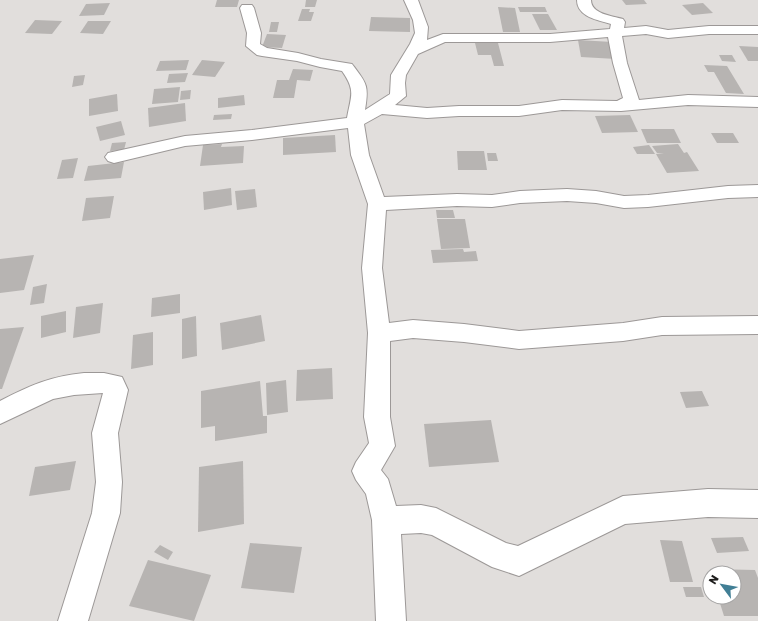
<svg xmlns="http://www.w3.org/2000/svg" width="758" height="621" viewBox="0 0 758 621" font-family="'Golos Text',sans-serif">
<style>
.building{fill:#b7b4b2}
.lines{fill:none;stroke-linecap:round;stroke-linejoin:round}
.minor-casing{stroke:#9c9897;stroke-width:2}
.minor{fill:#fff;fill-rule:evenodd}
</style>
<rect width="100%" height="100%" fill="#e1dedc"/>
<g class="building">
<polygon points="217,0 239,0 237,7 215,7"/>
<polygon points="306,0 317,0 315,7 305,7"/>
<polygon points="622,0 644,0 647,4 626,5"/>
<polygon points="110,3 104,15 79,16 86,4"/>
<polygon points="703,3 713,13 692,15 682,5"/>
<polygon points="498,7 515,8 520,32 503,32"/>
<polygon points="518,7 545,7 547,12 520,12"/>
<polygon points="302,9 310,9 309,12 314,12 311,21 298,21"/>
<polygon points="532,14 548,14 557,30 540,30"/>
<polygon points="371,17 410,18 410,32 369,31"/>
<polygon points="35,20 62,21 52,34 25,33"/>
<polygon points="88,21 111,21 103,34 80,33"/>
<polygon points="271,22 279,22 277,32 269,32"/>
<polygon points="267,34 286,35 282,48 262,47"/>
<polygon points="578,40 612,42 616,59 581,57"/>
<polygon points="475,43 498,43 504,66 494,66 491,55 478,55"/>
<polygon points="739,46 758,47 758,61 748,61"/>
<polygon points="719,55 732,55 736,62 722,61"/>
<polygon points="189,60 186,70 156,71 160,61"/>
<polygon points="202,60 225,62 215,77 192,75"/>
<polygon points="704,65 727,66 744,94 726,93 714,72 708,72"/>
<polygon points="293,69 313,70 310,81 297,80 294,98 273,98 277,80 289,80"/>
<polygon points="188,73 185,82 167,83 169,74"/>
<polygon points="85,75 83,85 72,87 74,76"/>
<polygon points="180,87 178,102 152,104 154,89"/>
<polygon points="191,90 190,99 180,100 181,91"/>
<polygon points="117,94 118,111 89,116 89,99"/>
<polygon points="244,95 245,105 218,108 218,98"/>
<polygon points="185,103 186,121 149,127 148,108"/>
<polygon points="232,114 231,119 213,120 214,115"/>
<polygon points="630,115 638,132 602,133 595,116"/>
<polygon points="121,121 125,135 100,141 96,127"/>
<polygon points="641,129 674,129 681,143 647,143"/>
<polygon points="711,133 733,133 739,143 717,143"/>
<polygon points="335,135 336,152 283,155 283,138"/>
<polygon points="126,142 124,150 110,151 112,143"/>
<polygon points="222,144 221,147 244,146 243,163 200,166 203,145"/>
<polygon points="678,144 684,153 687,152 699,171 667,173 656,154 664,153 657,153 652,146"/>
<polygon points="649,145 655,154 637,154 633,147"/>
<polygon points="457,151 484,151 487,170 458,170"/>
<polygon points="487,153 496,153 498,161 488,161"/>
<polygon points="78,158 73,178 57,179 62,160"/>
<polygon points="124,162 121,178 84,181 88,166"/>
<polygon points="231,188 232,205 204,210 203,192"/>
<polygon points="255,189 257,207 237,210 235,191"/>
<polygon points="114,196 110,218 82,221 86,198"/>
<polygon points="436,210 453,210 455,218 437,218"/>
<polygon points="437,219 465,219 470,248 441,249"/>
<polygon points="463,249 464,252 476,251 478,261 433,263 431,250"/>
<polygon points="34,255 24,290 0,293 0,259"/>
<polygon points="47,284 44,303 30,305 33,287"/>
<polygon points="180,294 180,313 151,317 152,298"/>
<polygon points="103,303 100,333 73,338 76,307"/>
<polygon points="66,311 66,332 41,338 41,316"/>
<polygon points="261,315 265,341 222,350 220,323"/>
<polygon points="196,316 197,356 182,359 182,319"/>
<polygon points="24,327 2,389 0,389 0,329"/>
<polygon points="153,332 153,365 131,369 133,335"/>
<polygon points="332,368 333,399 296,401 297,370"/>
<polygon points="286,380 288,412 267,415 266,383"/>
<polygon points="260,381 263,416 267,416 267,433 215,441 215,426 201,428 201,391"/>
<polygon points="702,391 709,406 686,408 680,392"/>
<polygon points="491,420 499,462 429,467 424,424"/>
<polygon points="76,461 70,490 29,496 35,467"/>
<polygon points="243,461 244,524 198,532 199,467"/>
<polygon points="743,537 749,551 717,553 711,538"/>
<polygon points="660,540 682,541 693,582 670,582"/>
<polygon points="250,543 302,547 294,593 241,588"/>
<polygon points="160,545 173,552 168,560 154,552"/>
<polygon points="148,560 211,575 194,621 129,606"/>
<polygon points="710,569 755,570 758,578 758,616 724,616 718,597 734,597 734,573 711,573"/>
<polygon points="683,587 701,587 704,597 686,597"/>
</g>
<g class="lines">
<g class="minor-casing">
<g id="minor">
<path d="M404,0H418L428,27L427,40L443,34H550L610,29L611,24C598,20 577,17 577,0H591C591,14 612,16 623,19L625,22L624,28L646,26L668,30L709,26H758V34H709L668,38L646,34L622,36L627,63L639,100L688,95L758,97V107L688,105L621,111L562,110L519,116H459L427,118L382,114L364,124L369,155L384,197L457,194L492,195L520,191L567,189L596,191L624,196L648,195L728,186L758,185V197L728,198L648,207L624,208L596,203L567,201L520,203L492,207L457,206L386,210L382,268L389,323L413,320L464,324L519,331L623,323L662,317L758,316V334L662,335L623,341L519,349L464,342L413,338L390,341V417L395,446L381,470L388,479L396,506L421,505L436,508L506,543L518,546L623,496L708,489L758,490V518L708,517L625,524L519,576L492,567L432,535L421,533L401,534L406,621H376L372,520L366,494L356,480L352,471L356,462L369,443L364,417L368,333L362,268L368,204L351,155L348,128L252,140L185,146L114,163L108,161L105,157L108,153L185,136L252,130L347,118C351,95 356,91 342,71L320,67L297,61L262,56L257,55L246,46L247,33L240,8L242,5H252L254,8L261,33L260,44L267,48L298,53L321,59L352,64C367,84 369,85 365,110L390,94L391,75L410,44L415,33L413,20ZM608,37L613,63L623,98L617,101L562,100L519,106H459L427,108L395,105L406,96L405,83L406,75L418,54L445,42H550Z"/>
<path d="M84,373H104L122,377L128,390L118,433L122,482L120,513L88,621H58L92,513L96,482L92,433L103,393L74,395L53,399L0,424V401C29,386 51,376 84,373Z"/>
</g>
</g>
<use href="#minor" class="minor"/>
</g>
<g transform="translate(722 585) rotate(302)"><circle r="19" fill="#ffffff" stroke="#a5a4a4"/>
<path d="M0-3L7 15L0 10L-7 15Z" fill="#417f95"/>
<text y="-6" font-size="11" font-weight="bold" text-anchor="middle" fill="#1d1c1b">N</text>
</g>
</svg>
